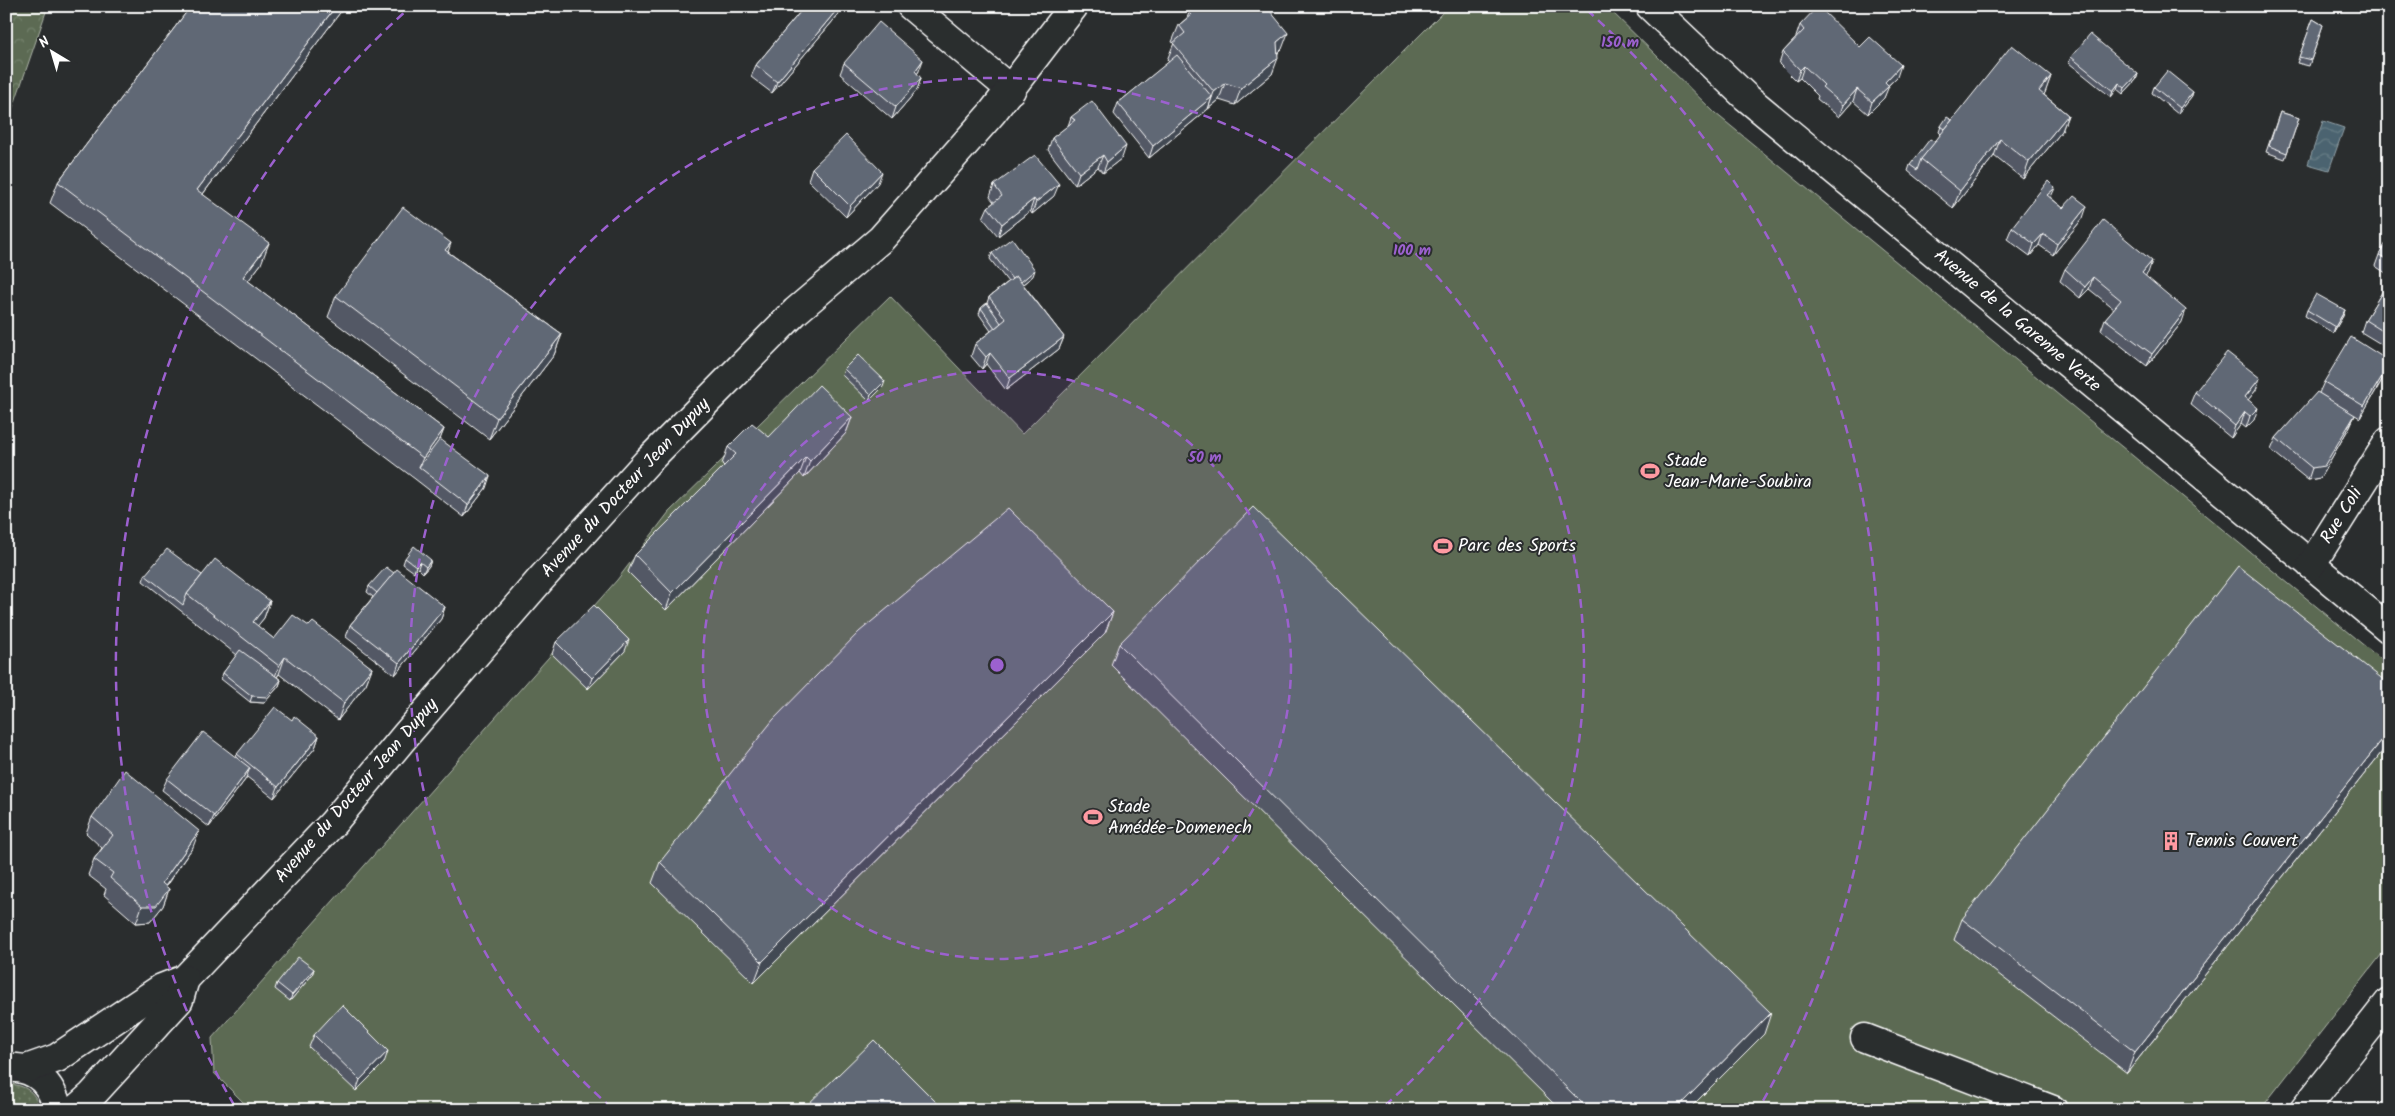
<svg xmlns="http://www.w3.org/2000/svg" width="2395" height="1116" viewBox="0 0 2395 1116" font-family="Kalam,sans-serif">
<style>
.grass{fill:url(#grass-dots);stroke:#aeb5a9}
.park{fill:url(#park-crowns);stroke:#aeb5a9}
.pitch{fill:#5c6b53;stroke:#aeb5a9}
.water{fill:url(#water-waves);stroke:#93a2a9}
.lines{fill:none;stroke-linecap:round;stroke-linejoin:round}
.minor-casing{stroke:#fff;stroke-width:31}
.minor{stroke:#2a2d2e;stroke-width:28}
.wall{fill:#535965;stroke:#fff}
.shaded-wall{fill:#434852;stroke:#fff}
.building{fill:#606775;stroke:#fff}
.ring{fill:none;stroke:#9c61cf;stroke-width:2.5;stroke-dasharray:9 6}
.labels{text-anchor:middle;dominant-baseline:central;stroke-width:4;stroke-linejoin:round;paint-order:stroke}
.street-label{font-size:18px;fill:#fff;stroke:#2a2d2e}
.poi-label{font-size:18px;fill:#fff;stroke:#2a2d2e;text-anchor:start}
.centre{fill:#9c61cf;stroke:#2a2d2e;stroke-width:2.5}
.ring-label{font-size:15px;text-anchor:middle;font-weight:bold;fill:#9c61cf;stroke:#2a2d2e;stroke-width:4;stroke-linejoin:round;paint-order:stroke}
</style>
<defs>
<pattern id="grass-dots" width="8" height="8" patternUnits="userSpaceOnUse" patternTransform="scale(1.25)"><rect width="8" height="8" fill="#5c6b53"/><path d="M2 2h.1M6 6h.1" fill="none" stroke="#74816d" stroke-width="1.8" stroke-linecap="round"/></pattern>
<pattern id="park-crowns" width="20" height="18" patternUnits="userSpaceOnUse" patternTransform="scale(1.25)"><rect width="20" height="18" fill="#5c6b53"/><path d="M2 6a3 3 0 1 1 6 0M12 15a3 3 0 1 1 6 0" fill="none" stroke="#74816d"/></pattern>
<pattern id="water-waves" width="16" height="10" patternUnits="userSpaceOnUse" patternTransform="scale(1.25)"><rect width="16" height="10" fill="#4b646f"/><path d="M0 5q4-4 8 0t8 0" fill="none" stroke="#667b85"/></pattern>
</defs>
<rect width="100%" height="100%" fill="#2a2d2e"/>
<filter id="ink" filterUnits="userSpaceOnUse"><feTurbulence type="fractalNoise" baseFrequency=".02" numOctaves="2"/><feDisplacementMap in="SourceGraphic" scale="10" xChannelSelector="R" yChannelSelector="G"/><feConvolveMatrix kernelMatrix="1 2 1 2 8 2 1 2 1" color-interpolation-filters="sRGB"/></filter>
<g filter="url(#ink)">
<path class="grass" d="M8,1084C25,1085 37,1092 39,1110H6Z"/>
<polygon class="park" points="6,6 48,6 6,128"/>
<polygon class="pitch" points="1449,6 1606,6 1715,113 2389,666 2389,945 2260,1110 251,1110 214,1073 212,1038 617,580 669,512 890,296 1022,434"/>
<polygon class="water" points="2323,121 2344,128 2329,170 2308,164"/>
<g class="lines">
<g class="minor-casing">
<g id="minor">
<polyline points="911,6 1011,90"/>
<polyline points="1650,6 1746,97 2389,629"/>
<polyline points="2311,565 2389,441"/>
<polyline points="1865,1038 2053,1110"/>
<path d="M6,1068C35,1065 52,1084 58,1110"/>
<polyline points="26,1069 57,1058 162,988 185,979 333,823 405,736 540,580 647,462 796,311 881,239 992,113 1074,6"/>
<polyline points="75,1110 92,1095 179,1000 185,979"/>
<polyline points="2304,1110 2389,1002"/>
</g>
</g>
<use href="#minor" class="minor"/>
</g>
<g class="wall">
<polygon points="191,6 345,6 203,194 261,264 248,281 444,429 440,439 486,488 464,517 415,479 50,203 58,182"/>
<polygon points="805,6 842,6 838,15 772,93 751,77 756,65"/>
<polygon points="1756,6 1765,6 1761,11"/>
<polygon points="1189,13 1282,49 1278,53 1272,74 1235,105 1219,100 1149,158 1114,114 1118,103 1169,62 1167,60 1174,43 1172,42 1179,25 1187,18"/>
<polygon points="2313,19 2323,25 2309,66 2297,63"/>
<polygon points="1800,25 1860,47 1897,77 1888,86 1884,98 1868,114 1853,101 1839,117 1817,99 1818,96 1800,78 1796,81 1779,64 1783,52 1796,38 1796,37"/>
<polygon points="2071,57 2138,74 2136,80 2123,94 2117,89 2111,97 2069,63"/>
<polygon points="844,63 919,71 917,74 921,78 917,90 892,119 840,74"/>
<polygon points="2051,76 2044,95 2068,115 2062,131 2023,179 1994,156 1953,208 1908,171 1910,165 1935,142 1941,134 1939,132 1941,126 1952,120"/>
<polygon points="2154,87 2193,92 2191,98 2178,114 2152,93"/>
<polygon points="2280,112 2299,118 2285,159 2266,152"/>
<polygon points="1071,117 1122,158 1103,173 1098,167 1075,185 1048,150 1052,138 1068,126"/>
<polygon points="812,168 878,183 846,217 808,180"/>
<polygon points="994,185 1054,196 1032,214 1030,211 998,236 983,218 988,207 994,202 990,197"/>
<polygon points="2051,198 2063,208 2083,218 2053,255 2039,245 2030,256 2007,239 2012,227"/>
<polygon points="2389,238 2389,275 2375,266 2379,255"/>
<polygon points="448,252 562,334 554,355 489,439 328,317 336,296"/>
<polygon points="992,253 1033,276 1023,284 1064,337 1059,349 1006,390 986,364 982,369 971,356 975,344 991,331 979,314 981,308 987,303 989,297 1008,282 990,259"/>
<polygon points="2065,269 2148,273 2145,276 2182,322 2147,366 2101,330 2105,319 2114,309 2089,289 2080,298 2060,281"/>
<polygon points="2389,281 2389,349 2361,332 2365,320"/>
<polygon points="2307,310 2345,310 2343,316 2333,333 2305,316"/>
<polygon points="2389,361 2389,367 2386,373 2360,418 2355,415 2350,426 2320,478 2308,480 2271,450 2276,438 2319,393 2324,382"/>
<polygon points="844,369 883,387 869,401 842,375"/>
<polygon points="2256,390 2248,400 2254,420 2246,428 2241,424 2231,438 2190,404 2195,392"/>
<polygon points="852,417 846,433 804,478 800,473 666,610 628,572 635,555 724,466 722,464 728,447"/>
<polygon points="405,558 431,560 429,566 423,573 418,568 414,572 403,564"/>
<polygon points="394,573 445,607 441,619 395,675 346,637 350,625 373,597 367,592 369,586"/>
<polygon points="145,575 202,575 270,601 264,618 257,626 274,639 309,626 372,668 366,684 338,720 279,674 277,677 281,680 279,686 264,703 250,702 221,679 223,673 237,655 143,581"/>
<polygon points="1113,612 1105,633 754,983 652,883 660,862"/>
<polygon points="556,642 625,651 588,689 552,654"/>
<polygon points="1119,644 1764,1034 1688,1110 1560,1110 1111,665"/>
<polygon points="2389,684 2389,743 2127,1073 1954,940 1962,919"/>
<polygon points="319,736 315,748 274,798 247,777 245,780 209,827 162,790 167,779 236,757 237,754"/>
<polygon points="92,817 193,847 166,886 169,889 163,906 150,922 136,923 104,895 106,889 88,875 94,859 102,848 86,833"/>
<polygon points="314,969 312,975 290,1001 275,989 277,983"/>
<polygon points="314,1035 384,1063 356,1091 309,1047"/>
</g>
<g class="shaded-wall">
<polygon points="336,6 345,6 190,211 197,190"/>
<polygon points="840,6 842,6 838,15 772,93 777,82"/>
<polygon points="1288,33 1282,49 1271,59 1277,42"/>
<polygon points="1278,58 1272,74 1235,105 1241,88"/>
<polygon points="923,60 919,71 911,83 915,71"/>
<polygon points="1901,65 1897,77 1880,93 1885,82"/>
<polygon points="1804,66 1800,78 1796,81 1800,70"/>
<polygon points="2138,74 2136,80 2123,94 2125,88"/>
<polygon points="2051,76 2045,93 2033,107 2039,91"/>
<polygon points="921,78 917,90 892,119 896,107"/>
<polygon points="1225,83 1219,100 1208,109 1214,92"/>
<polygon points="2119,83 2117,89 2111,97 2113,91"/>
<polygon points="1889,86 1884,98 1868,114 1872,102"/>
<polygon points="1857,89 1853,101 1839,117 1843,105"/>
<polygon points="2193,92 2191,98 2178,114 2180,108"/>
<polygon points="1212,97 1208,109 1149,158 1153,146"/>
<polygon points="2068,115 2062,131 2023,179 2029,162"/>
<polygon points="2000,139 1994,156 1953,208 1960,191"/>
<polygon points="1126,146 1122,158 1103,173 1107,162"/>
<polygon points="1103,155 1098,167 1075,185 1079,173"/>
<polygon points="882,172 878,183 846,217 850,206"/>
<polygon points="1059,184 1054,196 1032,214 1036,202"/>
<polygon points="2055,188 2050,199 2047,195"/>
<polygon points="1034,199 1030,211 998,236 1002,224"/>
<polygon points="2087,206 2083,218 2053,255 2057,244"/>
<polygon points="2043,234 2039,245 2030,256 2034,244"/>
<polygon points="269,243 261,264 235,298 243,277"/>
<polygon points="451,243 444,264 445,250"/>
<polygon points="2152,261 2148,273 2138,285 2142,273"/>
<polygon points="1035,270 1033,276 1014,291 1017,285"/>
<polygon points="2093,277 2089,289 2080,298 2085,287"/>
<polygon points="2186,310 2182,322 2147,366 2152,354"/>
<polygon points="2345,310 2343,316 2333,333 2335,327"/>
<polygon points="562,334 554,355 489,439 497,418"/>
<polygon points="1064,337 1059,349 1006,390 1010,378"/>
<polygon points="990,353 986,364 982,369 986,357"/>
<polygon points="2389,365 2386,373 2360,418 2364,406"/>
<polygon points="2260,378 2256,390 2241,409 2245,397"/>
<polygon points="885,381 883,387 869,401 871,395"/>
<polygon points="2258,408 2254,420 2246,428 2250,416"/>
<polygon points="2245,412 2241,424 2231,438 2235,426"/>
<polygon points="2355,415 2350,426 2320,478 2308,480 2312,468"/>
<polygon points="852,417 846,433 804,478 810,461"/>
<polygon points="444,429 436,450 419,467 423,458"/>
<polygon points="806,457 800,473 666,610 672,593"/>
<polygon points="490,476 486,488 464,517 468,505"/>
<polygon points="431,560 429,566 423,573 426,567"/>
<polygon points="420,562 418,568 414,572 416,566"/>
<polygon points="270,601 264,618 247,639 253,622"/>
<polygon points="445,607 441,619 395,675 399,663"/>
<polygon points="1113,612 1105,633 754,983 762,962"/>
<polygon points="629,640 625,651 588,689 592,678"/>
<polygon points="285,657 279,674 273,682 279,666"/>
<polygon points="372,668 366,684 338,720 344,703"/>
<polygon points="281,680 279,686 264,703 250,702 252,696"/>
<polygon points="2389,731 2389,743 2127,1073 2135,1052"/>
<polygon points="319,736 315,748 274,798 278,787"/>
<polygon points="250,768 245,780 209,827 214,816"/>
<polygon points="199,831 193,847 156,899 162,883"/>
<polygon points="169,889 163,906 150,922 136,923 142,906"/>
<polygon points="314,969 312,975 290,1001 292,995"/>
<polygon points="1771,1013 1764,1034 1688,1110 1675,1110"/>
<polygon points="388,1051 384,1063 356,1091 360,1080"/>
</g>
<g class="building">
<polygon points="191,6 336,6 197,190 269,243 243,277 444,429 423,458 58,182"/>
<polygon points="805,6 840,6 777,82 756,65"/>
<polygon points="1197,6 1266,6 1288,33 1277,42 1278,58 1241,88 1225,83 1214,92 1173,43 1185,33 1179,25 1191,15 1189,13"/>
<polygon points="1818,6 1860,47 1870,37 1901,65 1885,82 1889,86 1872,102 1857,89 1843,105 1822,87 1824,85 1804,66 1800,70 1783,52 1804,30 1800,25"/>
<polygon points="2313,19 2323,25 2311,60 2299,57"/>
<polygon points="879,22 923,60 915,71 921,78 896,107 844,63"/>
<polygon points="2090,34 2138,74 2125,88 2119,83 2113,91 2071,57"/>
<polygon points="2012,45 2051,76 2039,91 2068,115 2029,162 2000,139 1960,191 1921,159"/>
<polygon points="1177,55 1212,97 1153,146 1118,103"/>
<polygon points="2167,71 2193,92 2180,108 2154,87"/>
<polygon points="1092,101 1126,146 1107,162 1103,155 1079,173 1052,138 1075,120 1071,117"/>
<polygon points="2280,112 2299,118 2287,153 2269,146"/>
<polygon points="1947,117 1952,120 1945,129 1941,126"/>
<polygon points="846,135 882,172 850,206 812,168"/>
<polygon points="1930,139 1935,142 1921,159 1917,170 1910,165"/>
<polygon points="1035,155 1059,184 1036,202 1034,199 1002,224 988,207 1002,196 994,185"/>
<polygon points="2048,181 2055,188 2047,195 2063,208 2074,196 2087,206 2057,244 2043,234 2034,244 2012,227"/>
<polygon points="403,207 451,243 445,250 562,334 497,418 336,296"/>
<polygon points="2103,220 2152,261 2142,273 2186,310 2152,354 2105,319 2121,300 2093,277 2085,287 2065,269"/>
<polygon points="1012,238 1035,270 1021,282 1016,276 1012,279 992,253"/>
<polygon points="2389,238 2389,260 2379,255"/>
<polygon points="1016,276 1064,337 1010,378 990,353 986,357 975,344 1006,319 989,297"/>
<polygon points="2389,281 2389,335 2365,320"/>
<polygon points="2316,294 2345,310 2335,327 2307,310"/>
<polygon points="987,303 1001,323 995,328 981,308"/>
<polygon points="2351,337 2389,361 2389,365 2364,406 2324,382"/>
<polygon points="2227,352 2260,378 2245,397 2258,408 2250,416 2245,412 2235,426 2195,392"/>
<polygon points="858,355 885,381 871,395 844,369"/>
<polygon points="819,385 852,417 810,461 806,457 672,593 635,555 736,454 728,447 752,423 769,437"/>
<polygon points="2317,392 2355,415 2324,466 2312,468 2276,438"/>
<polygon points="440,439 490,476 468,505 419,467"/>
<polygon points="1253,507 1771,1013 1675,1110 1589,1110 1119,644"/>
<polygon points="1008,508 1113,612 762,962 660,862 773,720 859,632"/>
<polygon points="414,546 431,560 426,567 420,562 416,566 405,558"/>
<polygon points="167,549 202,575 187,594 183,605 145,575"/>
<polygon points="215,559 270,601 253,622 274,639 293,615 309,626 313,622 372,668 344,703 285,657 279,666 187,594"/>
<polygon points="2238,566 2389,684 2389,731 2135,1052 1962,919"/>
<polygon points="386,567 394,573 377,593 369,586"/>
<polygon points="397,569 445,607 399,663 350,625"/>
<polygon points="594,605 629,640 592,678 556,642"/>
<polygon points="240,650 281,680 267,697 252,696 223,673"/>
<polygon points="275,707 292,720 294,716 319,736 278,787 237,754"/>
<polygon points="203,732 250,768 214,816 167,779"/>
<polygon points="125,770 199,831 162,883 169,889 156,906 142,906 110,878 113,873 94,859 113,835 92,817"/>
<polygon points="298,957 314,969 292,995 277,983"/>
<polygon points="342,1005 388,1051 360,1080 314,1035"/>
<polygon points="874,1040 944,1110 802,1110"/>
<polygon points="1971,1104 1987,1110 1969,1110"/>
</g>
</g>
<circle cx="997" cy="665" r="294" fill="#9c61cf" fill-opacity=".12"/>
<g class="ring">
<circle cx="997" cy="665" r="294"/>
<path d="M612 1108A587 587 0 1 1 1382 1108"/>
<path d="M234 1105A881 881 0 0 1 407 10M1587 10A881 881 0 0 1 1760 1106"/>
</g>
<defs>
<g id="stadium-bare" transform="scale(1.5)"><path d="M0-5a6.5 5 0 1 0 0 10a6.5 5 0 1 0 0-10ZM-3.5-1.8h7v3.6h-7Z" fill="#ff9aa2" stroke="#2a2d2e" stroke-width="2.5" paint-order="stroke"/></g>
<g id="building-bare" transform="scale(1.5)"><path d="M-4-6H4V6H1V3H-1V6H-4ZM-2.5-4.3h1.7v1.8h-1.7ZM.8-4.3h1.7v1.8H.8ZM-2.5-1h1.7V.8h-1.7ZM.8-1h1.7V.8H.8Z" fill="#ff9aa2" stroke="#2a2d2e" stroke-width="2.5" paint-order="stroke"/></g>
</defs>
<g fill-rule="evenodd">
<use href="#stadium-bare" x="1650" y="471"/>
<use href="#stadium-bare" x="1443" y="546"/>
<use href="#stadium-bare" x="1093" y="817"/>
<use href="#building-bare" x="2171" y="841"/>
</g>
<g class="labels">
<g class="street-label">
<text transform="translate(2017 321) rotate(40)">Avenue de la Garenne Verte</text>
<text transform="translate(626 488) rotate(-47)">Avenue du Docteur Jean Dupuy</text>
<text transform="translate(2342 516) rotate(-58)">Rue Coli</text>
<text transform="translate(357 791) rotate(-49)">Avenue du Docteur Jean Dupuy</text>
</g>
<g class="poi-label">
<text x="1665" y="461">Stade<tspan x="1665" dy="21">Jean-Marie-Soubira</tspan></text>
<text x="1458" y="546">Parc des Sports</text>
<text x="1108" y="807">Stade<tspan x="1108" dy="21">Amédée-Domenech</tspan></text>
<text x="2186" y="841">Tennis Couvert</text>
</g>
</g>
<circle cx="997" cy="665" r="8" class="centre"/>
<g class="ring-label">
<text x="1620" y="47">150 m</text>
<text x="1412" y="255">100 m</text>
<text x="1205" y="462">50 m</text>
</g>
<rect width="2395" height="1116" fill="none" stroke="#2a2d2e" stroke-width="25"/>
<rect x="12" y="12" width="2370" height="1091" fill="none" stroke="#fff" stroke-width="2" filter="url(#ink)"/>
<g transform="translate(52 52) rotate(322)" stroke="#2a2d2e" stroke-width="4" paint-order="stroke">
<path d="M0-4L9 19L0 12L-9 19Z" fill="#ffffff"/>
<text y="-8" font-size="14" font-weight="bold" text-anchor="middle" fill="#ffffff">N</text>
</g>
</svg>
